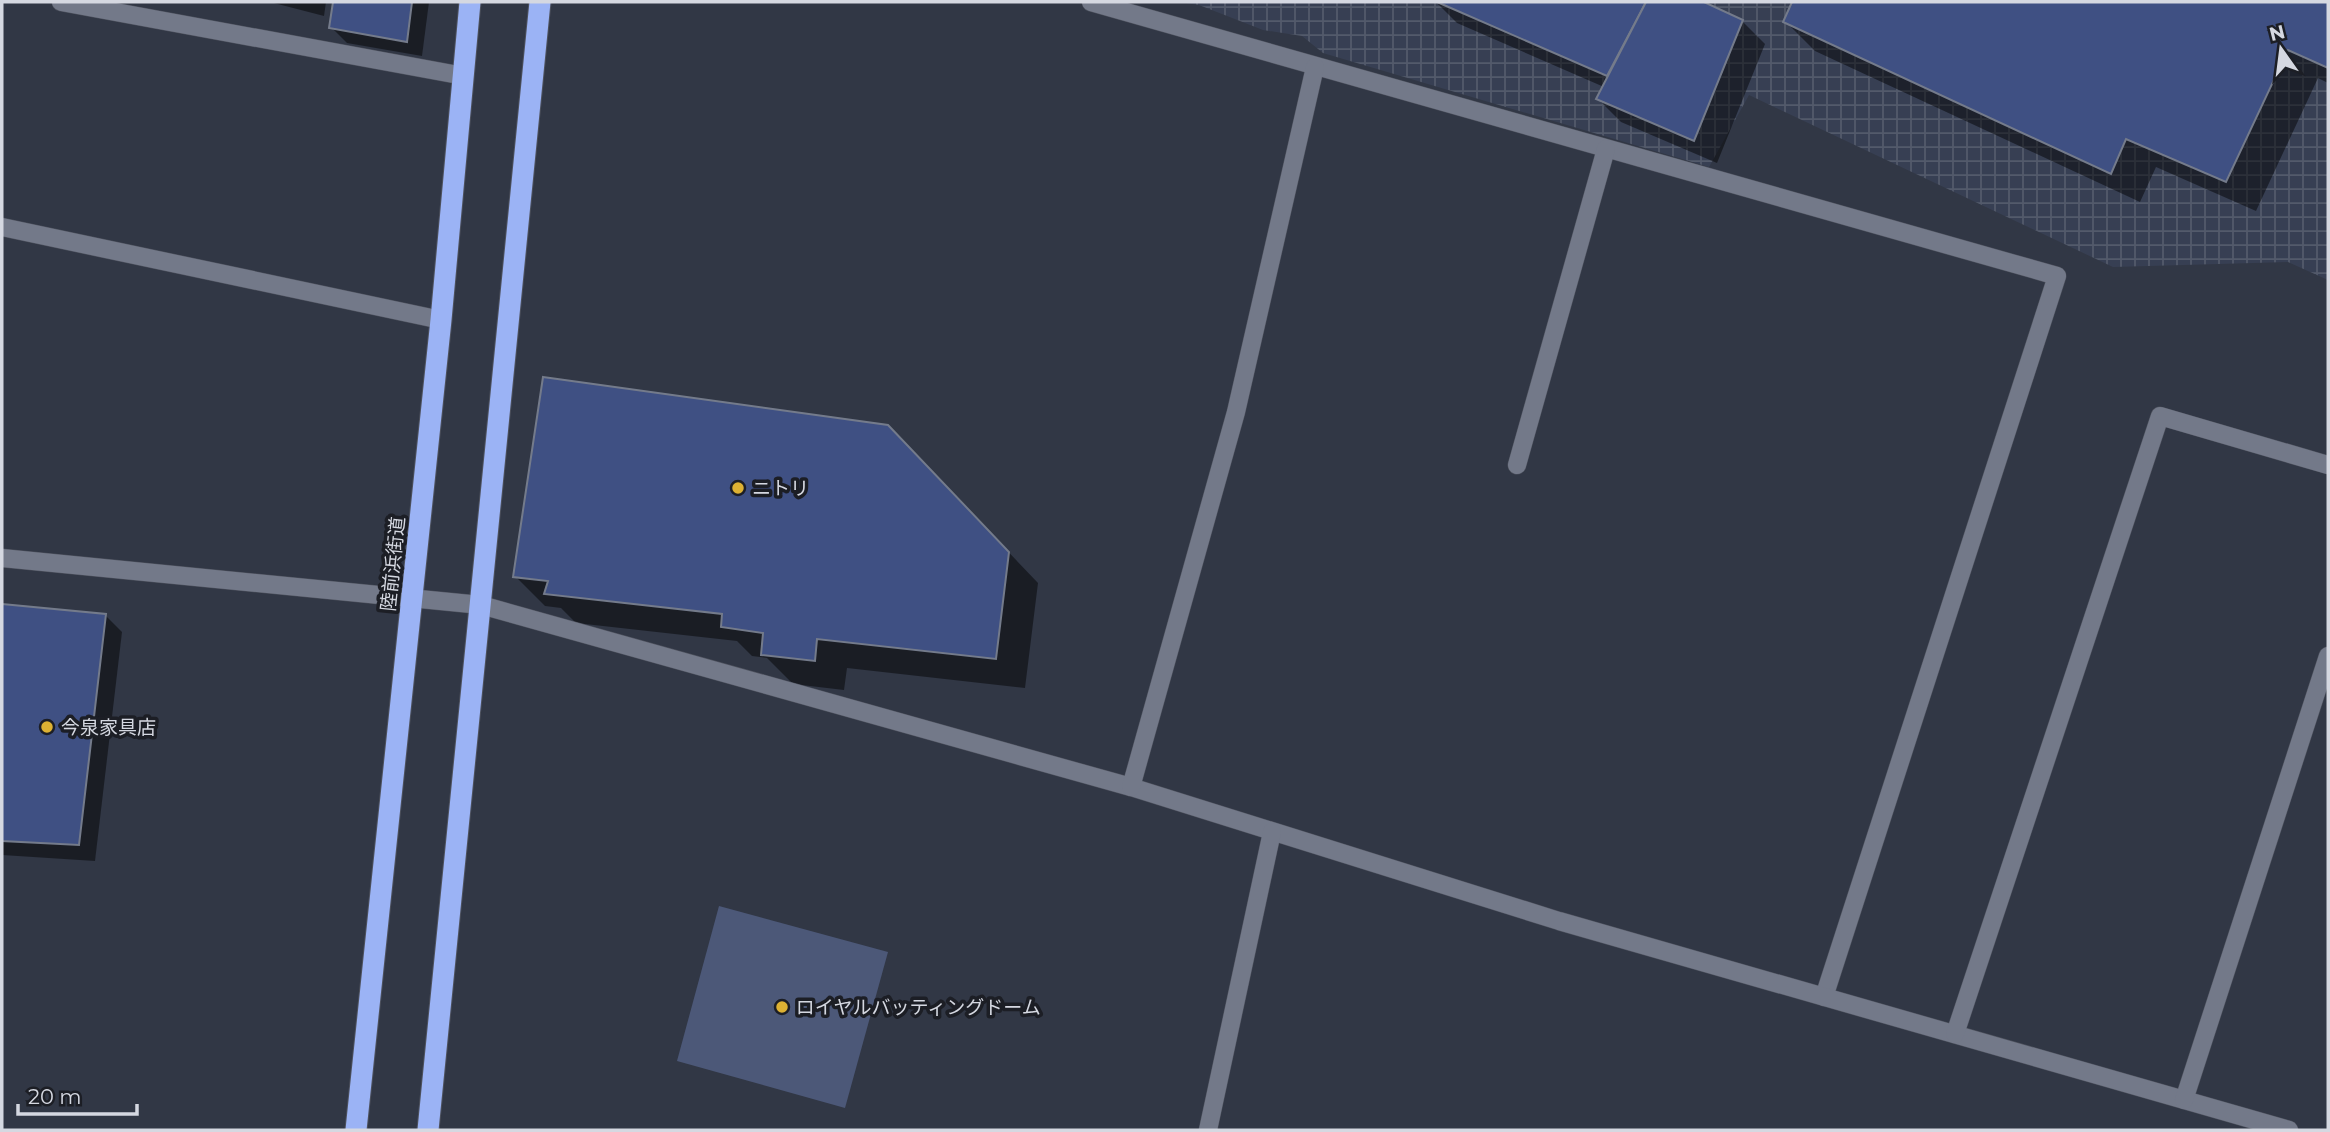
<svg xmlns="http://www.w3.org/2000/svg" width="2330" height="1132" viewBox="0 0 2330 1132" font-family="Montserrat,'Noto Sans JP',sans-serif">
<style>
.industrial{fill:url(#industrial-grid)}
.pitch{fill:#4c5878}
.shadow{fill:#0007}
.building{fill:#3f5083;stroke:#747b8b;stroke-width:2}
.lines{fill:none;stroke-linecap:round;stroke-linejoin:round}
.minor-casing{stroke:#4e525e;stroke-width:19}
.highway-casing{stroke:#4e525e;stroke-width:23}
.minor{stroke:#737989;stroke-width:18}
.highway{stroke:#9bb3f5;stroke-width:21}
.poi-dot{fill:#ddb133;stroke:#1c1e25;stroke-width:2.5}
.labels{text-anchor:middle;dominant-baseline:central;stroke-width:7;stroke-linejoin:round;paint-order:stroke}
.poi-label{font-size:19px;fill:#d5d8e1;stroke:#1c1e25;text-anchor:start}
.street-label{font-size:19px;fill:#d5d8e1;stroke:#1c1e25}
</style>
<defs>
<pattern id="industrial-grid" width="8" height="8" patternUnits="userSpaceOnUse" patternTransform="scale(1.75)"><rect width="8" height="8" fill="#373f53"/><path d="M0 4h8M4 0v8" fill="none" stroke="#535a6b"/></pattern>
</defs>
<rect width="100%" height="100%" fill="#313745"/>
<polygon class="industrial" points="1180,2 2328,2 2328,280 2288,262 2113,267 1749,95 1709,167 1323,53 1302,36 1263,30 1199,5"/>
<polygon class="pitch" points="719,906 888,952 845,1108 677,1061"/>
<g class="shadow">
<polygon points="270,2 326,2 324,16"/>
<polygon points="334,2 429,2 422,56 347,43 331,27"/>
<polygon points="1436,2 1700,2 1742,21 1765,44 1717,163 1621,122 1598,99 1604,87 1457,23"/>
<polygon points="1794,2 2328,2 2328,83 2318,78 2256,211 2156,167 2140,202 1815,51 1785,21"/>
<polygon points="918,457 1038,583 1025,688 847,668 844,690 793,684 767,658 752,656 737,641 576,623 561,608 545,606 515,576"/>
<polygon points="2,606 106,616 122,632 95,861 2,855"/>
</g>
<g class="building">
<polygon points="333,2 412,2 407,42 329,28"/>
<polygon points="1437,2 1646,2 1607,76"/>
<polygon points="1646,2 1704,2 1743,20 1694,141 1596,99"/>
<polygon points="1792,2 2328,2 2328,68 2288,50 2226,182 2126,139 2111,174 1783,22"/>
<polygon points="543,377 888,425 1009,552 996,659 817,639 815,661 761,655 763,633 721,627 722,614 544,594 548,581 513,577"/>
<polygon points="2,604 106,614 79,845 2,841"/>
</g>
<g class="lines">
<g class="minor-casing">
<g id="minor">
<polyline points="61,2 464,76"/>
<polyline points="1091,2 2057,276 1824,997"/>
<polyline points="2,227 441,320"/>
<polyline points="1517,465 1606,149"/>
<polyline points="2,558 481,605 1131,787 1559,921 2289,1130"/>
<polyline points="1131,787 1236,412 1315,67"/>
<polyline points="1955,1034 2160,416 2328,465"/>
<polyline points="2184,1100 2328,656"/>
<polyline points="1208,1130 1272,832"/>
</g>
</g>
<g class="highway-casing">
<g id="highway">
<polyline points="356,1130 441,320 470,2"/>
<polyline points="428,1130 540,2"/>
</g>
</g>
<use href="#minor" class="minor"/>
<use href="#highway" class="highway"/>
</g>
<g class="poi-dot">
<circle cx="738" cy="488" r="7"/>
<circle cx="47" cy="727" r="7"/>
<circle cx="782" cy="1007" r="7"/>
</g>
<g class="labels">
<g class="poi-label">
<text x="752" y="488">ニトリ</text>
<text x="61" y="727">今泉家具店</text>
<text x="796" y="1007">ロイヤルバッティングドーム</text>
</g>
<g class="street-label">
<text transform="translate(393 564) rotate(-84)">陸前浜街道</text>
</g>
</g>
<rect width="2330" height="1132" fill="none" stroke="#d5d8e1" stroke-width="7"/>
<g transform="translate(2281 49) rotate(346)" stroke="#1c1e25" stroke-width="5" paint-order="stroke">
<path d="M0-5L12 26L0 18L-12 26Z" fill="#d5d8e1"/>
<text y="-10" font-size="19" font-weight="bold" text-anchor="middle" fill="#d5d8e1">N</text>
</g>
<path d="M18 1104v10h119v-10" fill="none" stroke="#d5d8e1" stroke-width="3.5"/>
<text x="28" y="1104" font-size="21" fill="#d5d8e1" stroke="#1c1e25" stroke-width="5" paint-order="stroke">20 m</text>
</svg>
